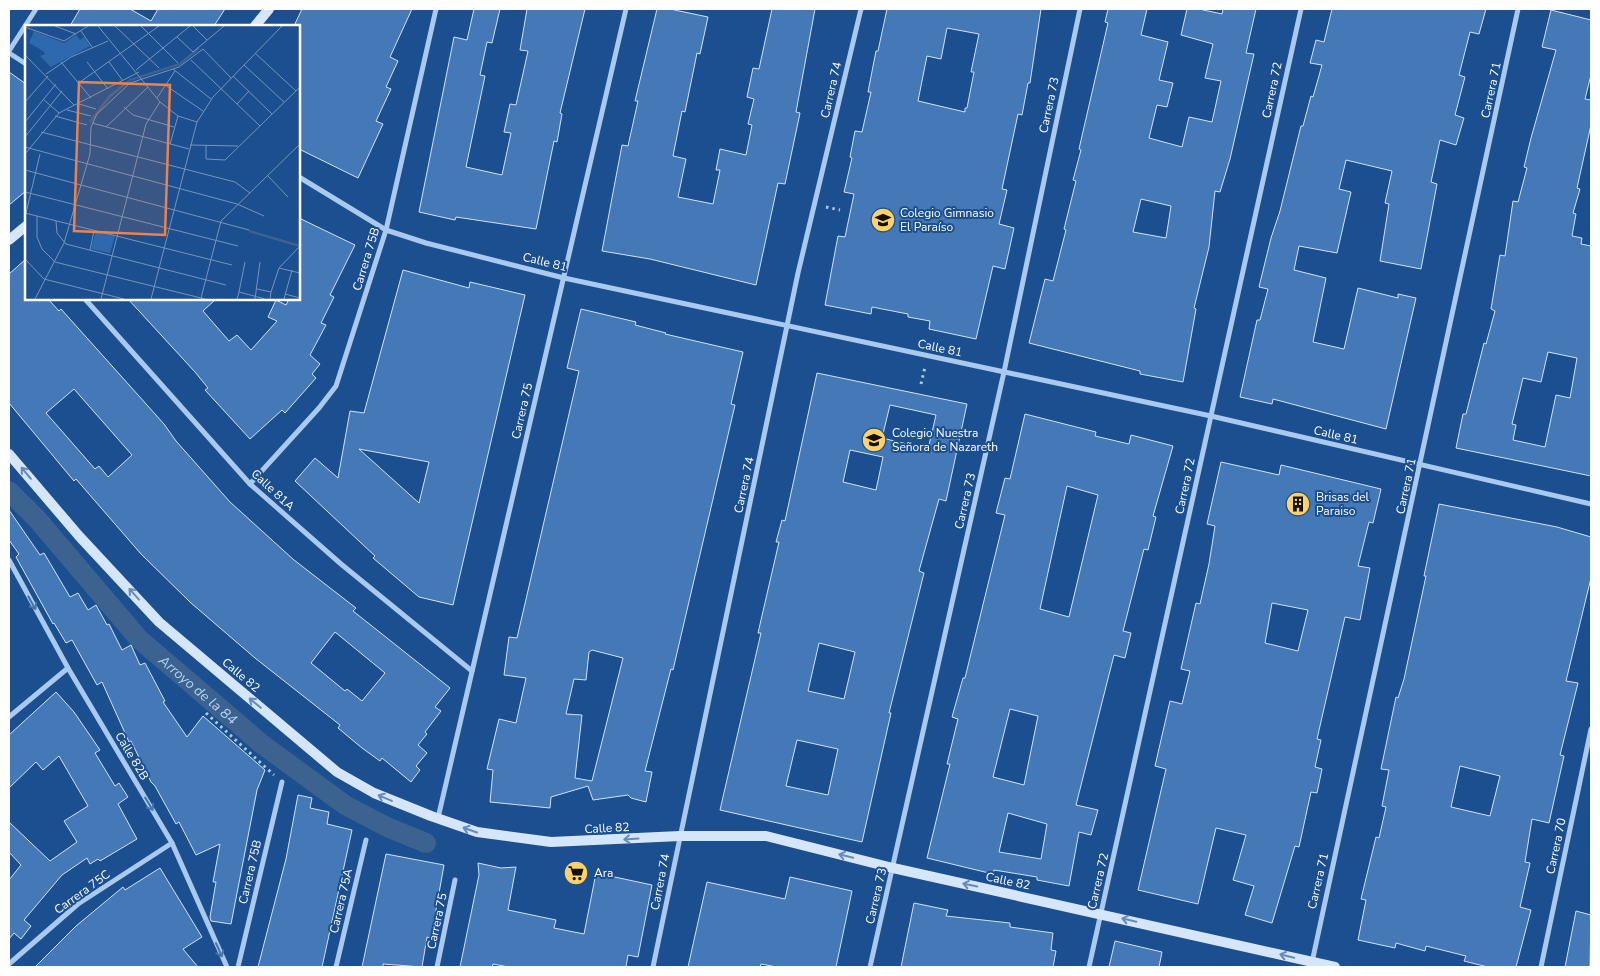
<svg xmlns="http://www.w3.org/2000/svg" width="1600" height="976" viewBox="0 0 1600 976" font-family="'Nunito Sans',sans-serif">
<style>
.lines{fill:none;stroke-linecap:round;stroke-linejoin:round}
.canal{stroke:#3c6290;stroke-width:20}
.building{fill:#4478b7;stroke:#cfe3fa;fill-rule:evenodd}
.path{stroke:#a9c9ee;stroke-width:3;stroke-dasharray:2.5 4;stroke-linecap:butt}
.street{stroke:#a9c9ee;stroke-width:5}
.secondary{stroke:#d6e6fa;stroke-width:10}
.oneway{stroke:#668bba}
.oneway2{stroke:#4674ac}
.labels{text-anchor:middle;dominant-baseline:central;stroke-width:4;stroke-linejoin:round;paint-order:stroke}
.street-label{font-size:12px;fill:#fff;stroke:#1b4f8f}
.poi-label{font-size:12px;fill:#fff;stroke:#1b4f8f;text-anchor:start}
.water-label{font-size:14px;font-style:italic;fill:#b5d3f5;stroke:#1b4f8f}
.inset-river{fill:none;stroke:#3c6290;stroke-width:2.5}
.inset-road{fill:none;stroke:#7695bc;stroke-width:1}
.view{fill:#ee8249;fill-opacity:0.15;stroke:#ee8249;stroke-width:2.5}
.inset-edge{fill:none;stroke:#fff;stroke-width:2.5}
</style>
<rect width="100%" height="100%" fill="#1b4f8f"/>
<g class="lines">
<path class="canal" id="s1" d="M9,491L37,519L139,639L263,745L345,805L387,827L426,843"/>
</g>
<g class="building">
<polygon points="80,9 130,9 151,21 158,9 225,9 214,26 70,26"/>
<polygon points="302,9 412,9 390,57 398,61 386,87 391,89 376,121 383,124 358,178 299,149 299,26 294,26"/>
<polygon points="474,9 500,9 492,43 487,42 480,75 485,76 466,167 502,175 511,133 504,132 510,104 516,105 528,51 520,50 527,9 585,9 560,113 562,114 557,142 554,141 536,229 456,217 455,220 419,212 454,37 467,40"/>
<polygon points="657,9 670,9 708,17 700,54 697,53 685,112 682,111 673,156 686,159 678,197 713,204 720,170 716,170 720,149 746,155 752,125 748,124 754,99 747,97 753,68 759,69 772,9 815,9 796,112 800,113 785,184 778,183 756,285 650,259 602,251 622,145 628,146 638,101 635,101"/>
<path d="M887,9H1041L1030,83H1028L1022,115L1018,114L1002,189L1007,190L999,224L1014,228L1005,269L993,266L976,339L929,329L930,321L908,317V314L872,307L871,314L825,305L838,236L845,237L854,194L844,192L852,158L850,157L855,131L862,132L871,92H868L876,51H878ZM947,28L979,34L971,72H974L967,108H965V112L918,101L927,56L941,59Z"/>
<path d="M1108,9H1147L1141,35L1168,42L1159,80L1173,83L1167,107L1157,105L1149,138L1182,147L1189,117L1212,122L1221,81L1205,78L1213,44L1181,35L1187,9H1199L1222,14L1223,9H1256L1246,53L1254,54L1230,159L1220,192L1215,191L1209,247L1194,308L1196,309L1183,382L1140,374V371L1029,343L1045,279L1053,281L1066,230L1064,229L1076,181L1073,180L1081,150L1079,149L1108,23L1105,22ZM1141,199L1171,206L1166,238L1133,232Z"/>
<polygon points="1332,9 1486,9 1479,34 1470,32 1459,75 1465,77 1455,115 1464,118 1456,145 1440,140 1431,182 1437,184 1421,269 1380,261 1389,204 1385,203 1392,171 1346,160 1339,189 1351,192 1337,253 1299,246 1294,270 1326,278 1313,342 1344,349 1358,288 1398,298 1398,294 1416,298 1386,429 1273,399 1272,404 1240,397 1257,320 1260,320 1268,289 1259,287 1271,238 1280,211 1301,126 1303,126 1311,96 1313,97 1322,65 1310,63 1316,40 1324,42"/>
<path d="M1551,10L1591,20V75L1585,99L1591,100V125L1577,188L1580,189L1573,213L1576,214L1572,236L1582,238L1581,244L1591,246V476L1456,448L1463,414H1466L1484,343L1486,344L1495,311L1491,309L1500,255L1505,256L1513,201L1518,202L1527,168L1524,167L1531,138L1556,50L1542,47ZM1548,352L1577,358L1570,398L1556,395L1545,447L1513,440L1516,425L1512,424L1523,378L1541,382Z"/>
<polygon points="9,72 26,84 26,191 9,205"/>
<polygon points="299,218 355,245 330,295 334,297 321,323 326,325 310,355 320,364 312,374 316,378 285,413 282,410 250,439 205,390 208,388 195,372 128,299 216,299 203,311 229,341 237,335 251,350 277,321 268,317 276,300 286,305 289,299 299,299"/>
<path d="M26,259V299H48L59,311L61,309L164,424L176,441L230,502L294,560L356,608L353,611L450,688L435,707L441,711L425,732L427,734L418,745L427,753L416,766L420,770L411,782L382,758L380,761L362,748L338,728L340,725L255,658L191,603L141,554L76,479L74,481L9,403V274ZM74,389L132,455L108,477L99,466L95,469L46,413ZM335,632L385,673L362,701L347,689L345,691L311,663Z"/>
<path d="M403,270L469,288L470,282L525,295L453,605L419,597L373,558L375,556L295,481L315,458L338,478L350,411L364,413ZM359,449L429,462L419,503Z"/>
<path d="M581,309L636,322L635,325L666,333L665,334L743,352L731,404L735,405L673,670L671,669L645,771L652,772L646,802L631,798L628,795L593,800L588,786L551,797L550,808L490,802L493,770L487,769L499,719L516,723L526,678L504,675L509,637L517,638L579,371L567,368ZM592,650L623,658L592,781L575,778L582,715L566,714L574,679L586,680L589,652Z"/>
<path d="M817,373L967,404L946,501L939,499L919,571L924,573L889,713H891L862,842L720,810L761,633H758L779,542H776L782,520L785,521ZM890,405L936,415L928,449L882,438ZM850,450L883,457L876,490L843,482ZM819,643L855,652L844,699L808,691ZM797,740L838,749L828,795L786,786Z"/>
<path d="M1025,414L1096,432L1095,436L1129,444L1131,435L1173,446L1153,516L1156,517L1148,550L1144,549L1123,631L1131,633L1125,658L1114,655L1076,805L1098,810L1091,835L1079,832L1069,886L1037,880V877L994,870L993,874L927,858L950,764H947L958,719L952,717L963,678H965L1005,515L996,513L1005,478L1010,479ZM1067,486L1098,495L1069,617L1040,609ZM1010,709L1038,716L1024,785L993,777ZM1008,813L1047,824L1041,859L999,852Z"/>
<path d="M1221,462L1279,475L1281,465L1381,489L1373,523L1369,522L1358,566L1370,568L1360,620L1345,617L1317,739L1321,740L1315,767L1322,769L1317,793L1311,792L1299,847L1295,846L1272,923L1245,915L1254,886L1233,880L1246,835L1216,828L1198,904L1138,890L1166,769L1155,766L1170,701L1182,704L1190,671L1181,669L1196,603L1200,604L1209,564L1215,526L1207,524ZM1272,603L1308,610L1298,651L1265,643Z"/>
<path d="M1439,504L1557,527L1591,537V578L1566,681L1578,683L1560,755L1564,756L1549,823L1532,819L1525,862L1530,863L1520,907L1531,910L1516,967H1488L1464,961L1466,956L1426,946L1425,951L1396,943L1395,948L1358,940L1366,900L1361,899L1376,837L1379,838L1386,807L1382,806L1389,770L1381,769L1396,697L1398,698L1404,679L1426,576H1424ZM1460,766L1500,776L1490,816L1451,807Z"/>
<polygon points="9,510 40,555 44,553 70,597 78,593 88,610 96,605 107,625 109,624 122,650 131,645 140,665 145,663 165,701 163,702 187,737 203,716 265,770 257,790 231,924 211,921 210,917 216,882 213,882 220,844 196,855 179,822 176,824 155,786 151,782 131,741 129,742 102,682 97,685 72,640 66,643 54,623 53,624 16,557 19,554 9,540"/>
<polygon points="56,692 74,712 100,750 95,753 115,786 119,783 128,797 118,804 137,839 100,861 98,859 90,864 87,858 62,875 24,920 31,926 21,939 14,933 9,939 9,880 21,865 9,852 9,822 50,861 77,842 64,821 88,806 59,756 43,770 36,762 9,788 9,735"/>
<polygon points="298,795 312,798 310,808 329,812 327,824 352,830 322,967 258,967 286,859"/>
<polygon points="386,854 444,865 431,938 427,937 422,967 383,964 383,967 362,967"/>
<polygon points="478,863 501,868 516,867 508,910 556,920 554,928 584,934 596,873 652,885 638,957 628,955 626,967 509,967 493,964 492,967 460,967 479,875"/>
<polygon points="160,868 202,937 183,949 198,967 35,967 76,926 123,887 125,890"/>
<polygon points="790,877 852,891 836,967 777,967 761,964 760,967 688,967 707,882 785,899"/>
<polygon points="914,903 948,910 946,916 1010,923 1010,927 1053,933 1051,950 1056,951 1053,967 901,967"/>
<polygon points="1576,911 1591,915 1590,967 1565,967"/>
<polygon points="1115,941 1162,952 1159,967 1109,967"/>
</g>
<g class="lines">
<g class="path">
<polyline points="826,207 840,210"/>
<polyline points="921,384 925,367"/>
<polyline points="206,713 274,775"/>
</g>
<g class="street">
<polyline points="9,51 36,9"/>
<polyline points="9,53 26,64"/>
<polyline points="299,177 386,230 426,243 564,278 1211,416 1591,504"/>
<polyline points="85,299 250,484 341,564 472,671"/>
<polyline points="250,484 319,408 336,386 386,230 436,9"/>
<polyline points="9,560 68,668 172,843 227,967"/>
<polyline points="9,717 68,668"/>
<polyline points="438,818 626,9"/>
<polyline points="9,964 78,904 172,843"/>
<polyline points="238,967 282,782"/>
<polyline points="336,967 366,840"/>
<polyline points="437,967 455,880"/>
<polyline points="653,967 798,273 861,9"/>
<polyline points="870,967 1004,372 1080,9"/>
<polyline points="1089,967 1301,9"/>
<polyline points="1311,967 1518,9"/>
<polyline points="1541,967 1591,729"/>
</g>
<g class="secondary">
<polyline points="255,26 269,9"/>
<polyline points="9,240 26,226"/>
<polyline points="9,454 79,536 159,622 337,772 374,793 431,816 477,832 551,842 680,836 766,836 893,868 1335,967"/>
</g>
</g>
<defs><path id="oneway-shaft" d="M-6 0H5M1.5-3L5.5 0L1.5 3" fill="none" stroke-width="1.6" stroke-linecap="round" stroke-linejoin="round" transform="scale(1.25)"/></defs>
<g class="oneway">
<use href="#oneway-shaft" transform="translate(26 473) rotate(-130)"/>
<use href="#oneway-shaft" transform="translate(134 594) rotate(-132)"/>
<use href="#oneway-shaft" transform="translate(255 703) rotate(-140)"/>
<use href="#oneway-shaft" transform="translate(385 798) rotate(-157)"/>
<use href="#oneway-shaft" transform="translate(470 830) rotate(-161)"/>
<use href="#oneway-shaft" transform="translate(631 839) rotate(176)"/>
<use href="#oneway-shaft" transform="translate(846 856) rotate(-166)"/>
<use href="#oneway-shaft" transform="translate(970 885) rotate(-168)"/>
<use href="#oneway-shaft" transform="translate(1129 920) rotate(-167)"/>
<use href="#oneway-shaft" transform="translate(1287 956) rotate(-167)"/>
</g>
<g class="oneway2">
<use href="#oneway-shaft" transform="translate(32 603) rotate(61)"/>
<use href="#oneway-shaft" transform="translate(149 804) rotate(59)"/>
<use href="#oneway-shaft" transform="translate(219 950) rotate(66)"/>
</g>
<defs>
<g id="school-disc" transform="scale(1.25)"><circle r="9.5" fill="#ffd166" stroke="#1b4f8f"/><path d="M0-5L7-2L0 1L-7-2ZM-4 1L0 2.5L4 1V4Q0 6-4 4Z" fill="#111"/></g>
<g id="building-disc" transform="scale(1.25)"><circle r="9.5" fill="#ffd166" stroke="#1b4f8f"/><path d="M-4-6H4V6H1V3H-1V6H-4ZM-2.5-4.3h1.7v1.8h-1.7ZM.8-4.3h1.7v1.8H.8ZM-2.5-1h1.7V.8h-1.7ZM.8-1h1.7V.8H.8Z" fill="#111"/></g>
<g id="supermarket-disc" transform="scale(1.25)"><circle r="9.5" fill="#ffd166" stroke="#1b4f8f"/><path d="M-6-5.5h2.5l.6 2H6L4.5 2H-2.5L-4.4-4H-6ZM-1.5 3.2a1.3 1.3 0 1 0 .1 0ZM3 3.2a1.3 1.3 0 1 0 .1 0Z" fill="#111"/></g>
</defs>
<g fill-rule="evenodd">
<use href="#school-disc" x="883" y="220"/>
<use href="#school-disc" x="874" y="440"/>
<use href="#building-disc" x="1298" y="504"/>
<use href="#supermarket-disc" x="576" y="873"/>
</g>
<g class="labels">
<g class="street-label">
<text transform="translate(831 90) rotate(-77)">Carrera 74</text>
<text transform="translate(1272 90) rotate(-78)">Carrera 72</text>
<text transform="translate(1491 90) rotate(-78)">Carrera 71</text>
<text transform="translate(1049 105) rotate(-78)">Carrera 73</text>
<text transform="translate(366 259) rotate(-73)">Carrera 75B</text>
<text transform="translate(545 262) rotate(14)">Calle 81</text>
<text transform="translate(940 348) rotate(12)">Calle 81</text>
<text transform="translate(522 411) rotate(-77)">Carrera 75</text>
<text transform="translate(1336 435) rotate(13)">Calle 81</text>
<text transform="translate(744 485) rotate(-78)">Carrera 74</text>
<text transform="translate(1185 486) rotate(-78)">Carrera 72</text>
<text transform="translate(1406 486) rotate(-78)">Carrera 71</text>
<text transform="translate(273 490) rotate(43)">Calle 81A</text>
<text transform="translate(965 501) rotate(-77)">Carrera 73</text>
<text transform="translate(241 675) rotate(40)">Calle 82</text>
<text transform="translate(132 756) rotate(59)">Calle 82B</text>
<text transform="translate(607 828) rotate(-3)">Calle 82</text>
<text transform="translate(1556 846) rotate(-78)">Carrera 70</text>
<text transform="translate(250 872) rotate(-77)">Carrera 75B</text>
<text transform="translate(1008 881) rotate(12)">Calle 82</text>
<text transform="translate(1098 881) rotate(-77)">Carrera 72</text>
<text transform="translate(1318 881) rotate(-77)">Carrera 71</text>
<text transform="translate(660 882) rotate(-79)">Carrera 74</text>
<text transform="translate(82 892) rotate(-36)">Carrera 75C</text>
<text transform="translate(876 896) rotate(-77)">Carrera 73</text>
<text transform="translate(341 901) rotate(-77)">Carrera 75A</text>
<text transform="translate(437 921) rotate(-78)">Carrera 75</text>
</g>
<g class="poi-label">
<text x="900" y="213">Colegio Gimnasio<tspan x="900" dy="14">El Paraíso</tspan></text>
<text x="892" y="433">Colegio Nuestra<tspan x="892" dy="14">Señora de Nazareth</tspan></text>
<text x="1316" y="497">Brisas del<tspan x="1316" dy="14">Paraiso</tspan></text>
<text x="594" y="873">Ara</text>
</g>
<g class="water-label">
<text stroke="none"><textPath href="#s1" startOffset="275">Arroyo de la 84</textPath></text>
</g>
</g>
<g transform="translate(25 25)">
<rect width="275" height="275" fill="#1b4f8f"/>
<path d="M9,6L39,18L51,10L55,15L59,12L65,21L26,42L15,31L20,29L18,26L4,18ZM71,206L90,211L85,228L66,224Z" fill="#2e69ad"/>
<path class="inset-river" d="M65,97L85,71L105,55L155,39L174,23M224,206L275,221"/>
<path class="inset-road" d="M30,1L51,9M73,1L135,77L153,91L172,97M90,1L134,43M116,1L153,38M168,1L182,15M0,2L39,16L63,1M56,6L67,22M152,12L168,27L199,1M230,28L271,66M0,30L49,80M166,35L235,101M36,37L66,73M62,37L83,64M84,37L98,56M219,40L259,77M148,44L186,74M111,45L165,1M21,49L46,32L83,16M208,51L247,89M55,57L134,1M140,60L178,86M132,73L150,46M18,74L34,88M0,77L23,51M54,79L71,84M212,79L224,66M99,82L108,90L149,102M42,85L66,91M30,91L62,100M0,97L31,59M67,98L164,124M81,102L123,62M16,107L210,157L225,168M0,112L37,66M145,119L153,91M165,120L213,121M181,121V134L200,135L275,62M0,122L212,179L239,191M0,129L34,88L114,47M0,145L224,205M242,150L263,172M0,167L213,221M0,188L207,240M1,188L15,129M12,191V212L17,224L30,237L180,274M31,196L32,208L41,219L201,260M275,221L254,243L275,248M65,225L69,206M0,234L19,254L99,274M232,264L246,267L245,274M214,267L220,237M246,267L254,243M260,269L275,273M176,273L196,196L275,119M10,274L39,218L65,129L66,102L72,89L105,58L154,42L178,24L206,53M76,274L121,99L135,77M126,274L172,97L188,72L257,1M212,274L214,267L240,274M230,274L235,237M259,274L267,245"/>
<path class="view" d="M54,57L145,60L140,210L49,206Z"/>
<rect width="275" height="275" class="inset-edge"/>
</g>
<rect width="1600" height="976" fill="none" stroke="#ffffff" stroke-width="20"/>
</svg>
